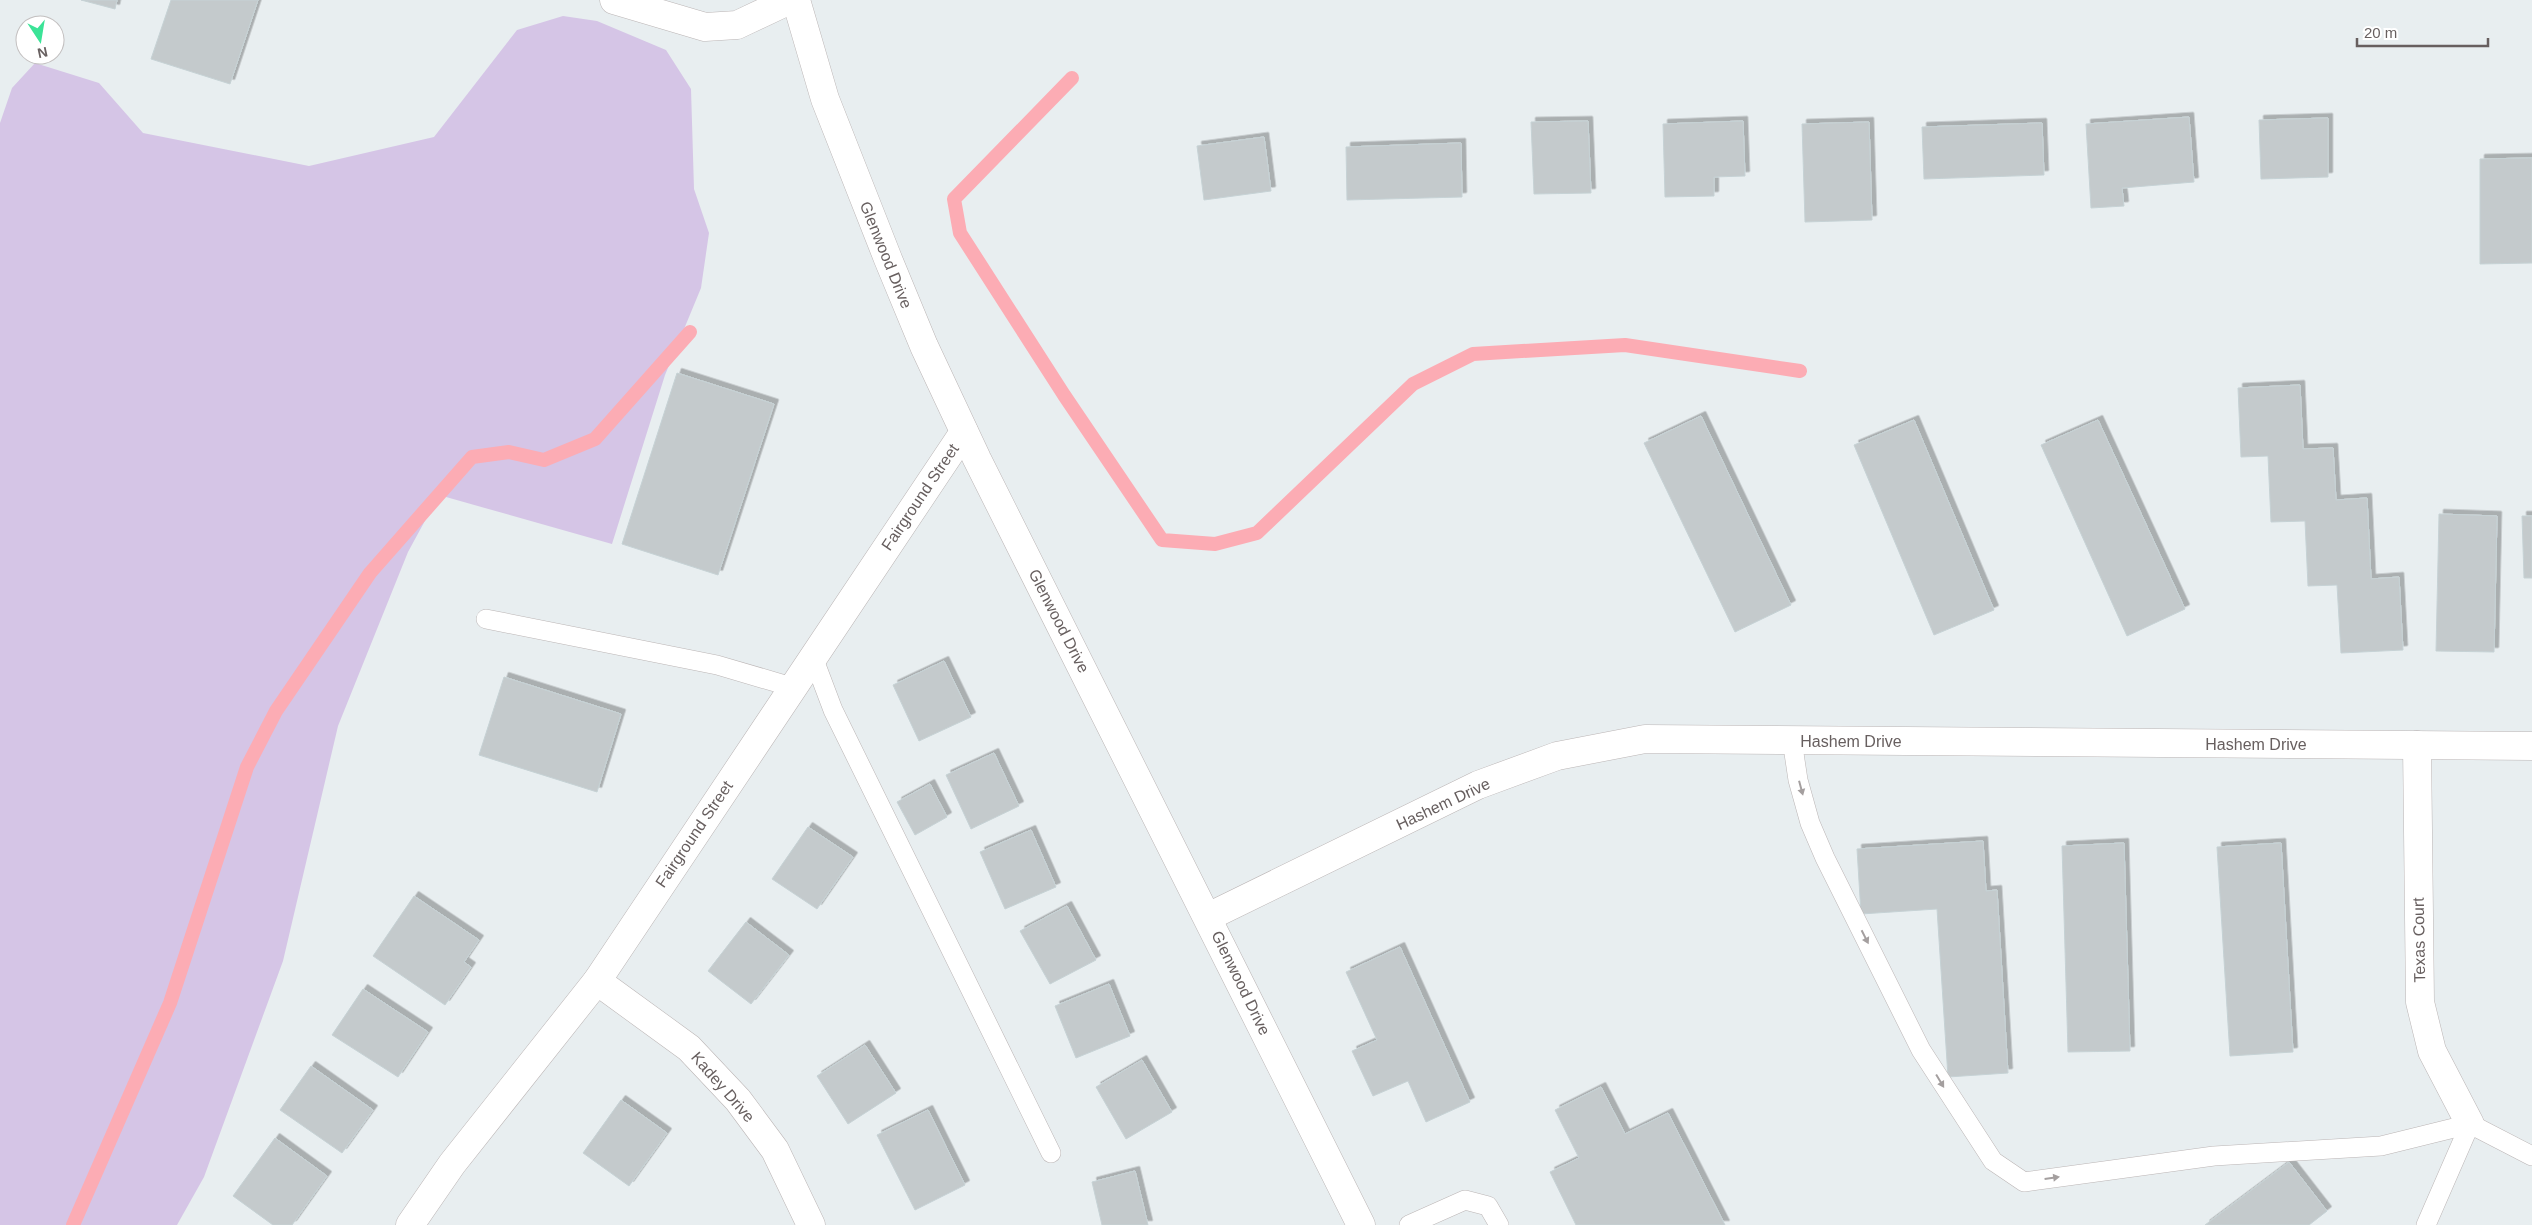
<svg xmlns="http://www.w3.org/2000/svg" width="2532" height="1225" viewBox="0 0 2532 1225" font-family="Helvetica,sans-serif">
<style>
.green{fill:#d5c5e6}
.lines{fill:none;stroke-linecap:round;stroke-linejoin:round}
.stream{stroke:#fcacb4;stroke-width:14}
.building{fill:#c4cacc;stroke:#c6d2d5;filter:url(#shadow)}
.service-casing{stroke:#bbb5b5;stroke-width:20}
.minor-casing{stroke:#bbb5b5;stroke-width:29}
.tertiary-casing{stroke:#bbb5b5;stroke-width:29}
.service{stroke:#fff;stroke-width:19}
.minor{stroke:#fff;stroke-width:28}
.tertiary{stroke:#fff;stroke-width:28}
.oneway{fill:#a49f9f}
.labels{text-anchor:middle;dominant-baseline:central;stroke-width:5;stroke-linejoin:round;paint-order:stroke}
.street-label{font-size:16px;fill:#675f5f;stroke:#fff}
</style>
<defs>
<filter id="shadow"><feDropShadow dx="4.5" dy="-4.5" stdDeviation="0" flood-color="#0004"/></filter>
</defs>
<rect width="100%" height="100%" fill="#e8eef0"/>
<polygon class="green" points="563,16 597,21 666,50 691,89 694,189 709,233 701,288 665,375 612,544 439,495 408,552 338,726 283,961 204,1177 177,1225 0,1225 0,123 12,88 35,63 99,83 143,133 309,166 434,137 517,30"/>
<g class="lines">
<g class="stream">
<polyline points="1072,78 954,199 960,233 1064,395 1162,540 1215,544 1257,533 1413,384 1473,354 1625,345 1800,371"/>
<polyline points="73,1225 170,1003 247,767 276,711 370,573 472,457 509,452 544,460 595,439 690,332"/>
</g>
</g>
<g class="building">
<polygon points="81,0 117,0 115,9"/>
<polygon points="171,0 258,0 230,84 151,59"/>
<polygon points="2189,117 2194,182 2122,188 2124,206 2091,208 2086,124"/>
<polygon points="2328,118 2328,177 2261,179 2259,120"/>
<polygon points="1588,121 1591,193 1534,194 1531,122"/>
<polygon points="1743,121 1745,176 1714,177 1714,196 1665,197 1663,124"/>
<polygon points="1869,122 1872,220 1805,222 1802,124"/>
<polygon points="2042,123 2044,175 1924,179 1922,127"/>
<polygon points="1264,137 1271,191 1204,200 1197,146"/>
<polygon points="1461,143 1462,197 1347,200 1346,147"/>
<polygon points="2532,158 2532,263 2480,264 2480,159"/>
<polygon points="677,373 774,404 718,575 622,544"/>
<polygon points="2300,385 2303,449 2333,448 2336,500 2367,498 2371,579 2399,577 2403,650 2341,653 2337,585 2308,586 2305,521 2271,522 2268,456 2241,457 2238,388"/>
<polygon points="1701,416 1791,605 1735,632 1644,443"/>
<polygon points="1914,420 1994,610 1934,635 1854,445"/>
<polygon points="2098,420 2185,609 2127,636 2041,445"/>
<polygon points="2439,514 2497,516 2494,652 2436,651"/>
<polygon points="2522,516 2532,516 2532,578 2524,578"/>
<polygon points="944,661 971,717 919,741 893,685"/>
<polygon points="504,677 621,714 597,792 479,755"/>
<polygon points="994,753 1019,806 971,829 946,775"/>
<polygon points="930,784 947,817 915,835 897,802"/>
<polygon points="808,827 853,857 817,909 772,879"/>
<polygon points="1031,830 1056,887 1005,909 980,852"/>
<polygon points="1983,841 1986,891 1997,890 2008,1073 1948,1077 1937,909 1861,914 1857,849"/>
<polygon points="2124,843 2130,1051 2068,1052 2062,846"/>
<polygon points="2281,843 2293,1052 2230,1056 2217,847"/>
<polygon points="414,896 479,940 464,962 471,967 445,1005 373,956"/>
<polygon points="1067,906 1096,960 1050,984 1020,931"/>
<polygon points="746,922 789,955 751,1004 708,971"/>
<polygon points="1400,947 1470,1102 1426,1122 1408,1081 1373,1096 1352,1051 1377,1040 1346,972"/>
<polygon points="1109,984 1130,1036 1076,1058 1055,1006"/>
<polygon points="363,989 428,1032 398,1077 332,1035"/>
<polygon points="865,1045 896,1093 848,1124 817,1076"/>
<polygon points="1142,1060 1172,1112 1126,1139 1096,1087"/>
<polygon points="311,1066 373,1110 342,1153 280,1110"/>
<polygon points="1601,1087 1625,1134 1668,1113 1725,1225 1576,1225 1550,1172 1579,1158 1555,1110"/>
<polygon points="621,1100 667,1133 629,1186 583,1153"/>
<polygon points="928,1110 965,1185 915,1210 877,1135"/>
<polygon points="275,1138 327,1176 292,1225 273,1225 233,1196"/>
<polygon points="2289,1162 2327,1211 2309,1225 2205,1225"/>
<polygon points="1135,1171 1148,1225 1102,1225 1092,1182"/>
</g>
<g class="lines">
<g class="service-casing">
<g id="service">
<polyline points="486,619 717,665 792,687"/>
<polyline points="813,657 833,710 1051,1153"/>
<polyline points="1792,740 1798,780 1810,823 1825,858 1921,1050 1993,1161 2024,1182 2214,1156 2381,1146 2470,1124 2532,1156"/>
<polyline points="1409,1225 1465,1200 1488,1206 1499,1225"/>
<polyline points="2426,1225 2470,1124"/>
</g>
</g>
<g class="minor-casing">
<g id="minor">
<polyline points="614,0 705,27 737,25 790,0"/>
<polyline points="2417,745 2420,1002 2432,1051 2470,1124"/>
<polyline points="1208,917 1478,785 1557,756 1645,739 2532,746"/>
<polyline points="597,981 689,1048 738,1100 775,1150 811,1225"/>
<polyline points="410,1225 452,1164 597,981 964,432"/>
</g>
</g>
<g class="tertiary-casing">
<polyline id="tertiary" points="796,0 825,99 888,259 924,346 977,459 1361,1225"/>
</g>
<use href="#service" class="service"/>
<use href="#minor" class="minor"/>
<use href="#tertiary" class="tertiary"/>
</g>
<defs><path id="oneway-solid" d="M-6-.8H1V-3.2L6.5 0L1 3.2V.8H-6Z" transform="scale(1.25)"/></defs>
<g class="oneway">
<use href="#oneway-solid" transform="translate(1801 788) rotate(75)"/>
<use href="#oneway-solid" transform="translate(1865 937) rotate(63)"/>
<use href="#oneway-solid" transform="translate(1940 1081) rotate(59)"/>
<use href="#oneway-solid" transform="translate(2052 1178) rotate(-8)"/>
</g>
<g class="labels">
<g class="street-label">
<text transform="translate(886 255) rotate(68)">Glenwood Drive</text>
<text transform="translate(920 497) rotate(-56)">Fairground Street</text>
<text transform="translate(1059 621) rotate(63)">Glenwood Drive</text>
<text x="1851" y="741">Hashem Drive</text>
<text x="2256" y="744">Hashem Drive</text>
<text transform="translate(1443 804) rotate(-25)">Hashem Drive</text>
<text transform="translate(694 834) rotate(-56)">Fairground Street</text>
<text transform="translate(2419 940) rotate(-91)">Texas Court</text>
<text transform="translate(1241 983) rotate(64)">Glenwood Drive</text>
<text transform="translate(723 1087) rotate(49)">Kadey Drive</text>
</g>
</g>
<g transform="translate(40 40) rotate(168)"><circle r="24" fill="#ffffff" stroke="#c2bfbf"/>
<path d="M0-4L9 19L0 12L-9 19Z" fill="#3be397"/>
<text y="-8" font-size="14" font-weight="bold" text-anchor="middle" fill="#675f5f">N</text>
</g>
<path d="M2357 38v8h131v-8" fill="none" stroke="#675f5f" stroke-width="2.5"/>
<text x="2364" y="38" font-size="15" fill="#675f5f" stroke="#ffffff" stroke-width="4" paint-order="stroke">20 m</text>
</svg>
